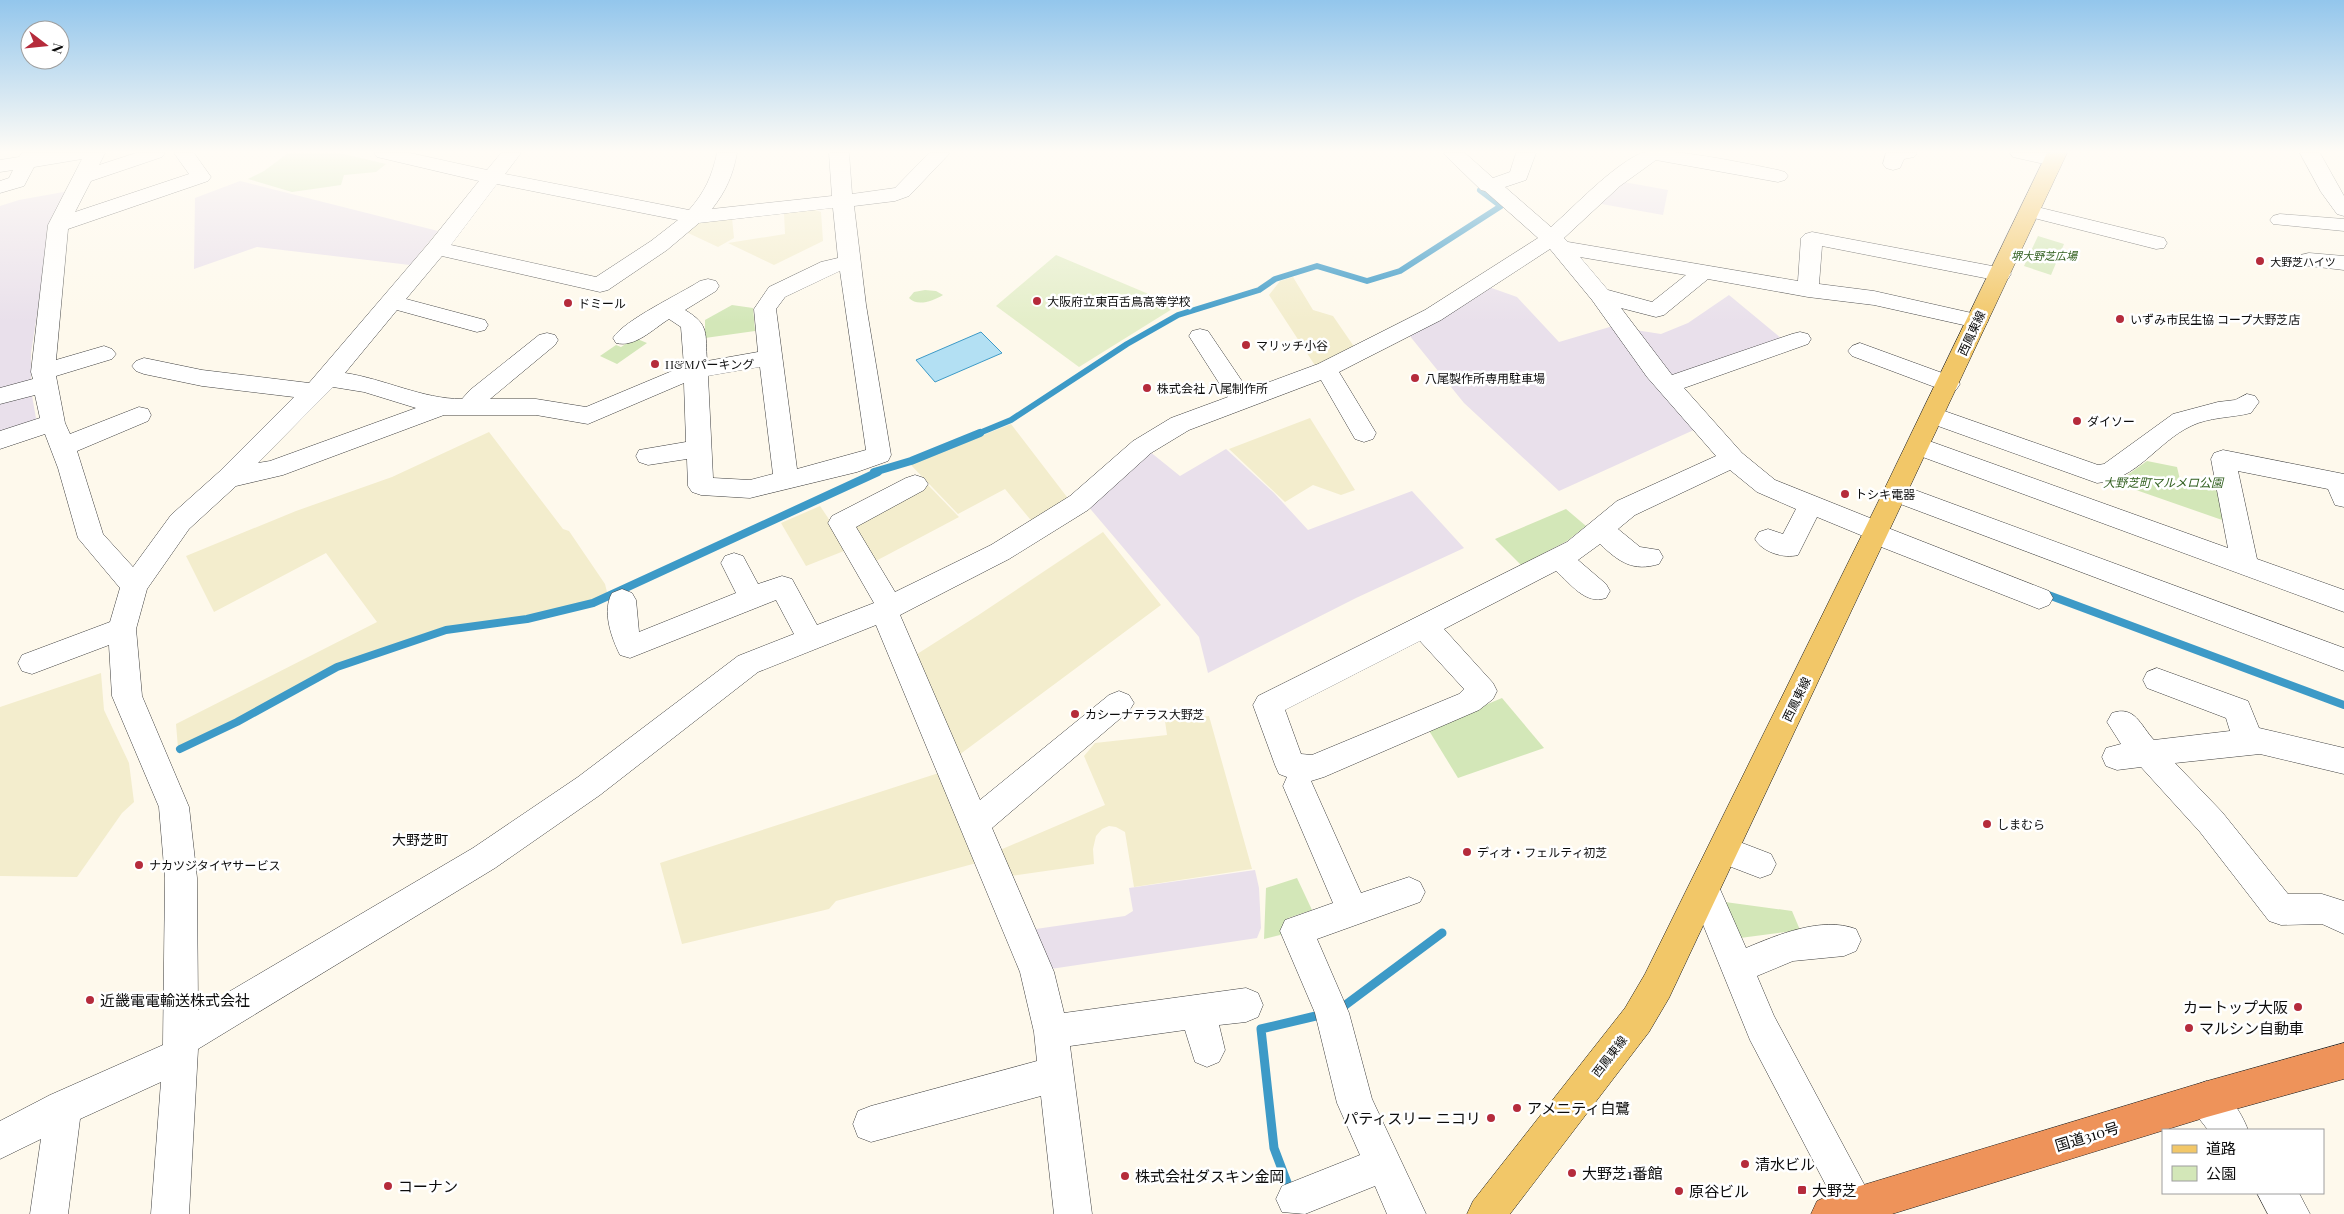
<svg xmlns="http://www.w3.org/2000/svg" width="2344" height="1214" viewBox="0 0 2344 1214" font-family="'Playfair Display','Noto Sans JP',serif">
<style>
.industrial{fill:#e9e0eb}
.farmland{fill:#f3edcd}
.green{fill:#d3e7b8}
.pitch{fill:#e4eec9}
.water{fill:#b3e0f3;stroke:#3d9ac7}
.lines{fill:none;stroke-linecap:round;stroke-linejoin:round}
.stream-far2{stroke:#3d9ac7;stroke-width:6}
.stream-far1{stroke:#3d9ac7;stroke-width:8}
.stream{stroke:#3d9ac7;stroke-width:9}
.minor-casing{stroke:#3f3f3f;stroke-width:1}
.major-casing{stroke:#1d1d1d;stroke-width:1}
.highway-casing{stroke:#1d1d1d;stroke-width:1}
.minor{fill:#fff;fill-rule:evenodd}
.major{fill:#f2c768;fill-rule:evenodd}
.highway{fill:#ee935a;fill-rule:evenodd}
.poi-dot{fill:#b52b3b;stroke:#fff;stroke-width:2}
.labels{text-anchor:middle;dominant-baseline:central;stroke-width:5;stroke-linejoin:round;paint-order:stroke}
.far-park-label{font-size:11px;font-style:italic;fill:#326020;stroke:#fff}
.far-poi-label{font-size:11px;fill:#0c0c0c;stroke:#fff;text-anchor:start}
.poi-label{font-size:12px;fill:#0c0c0c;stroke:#fff;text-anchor:start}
.street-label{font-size:12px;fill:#0c0c0c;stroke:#fff}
.park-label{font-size:12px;font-style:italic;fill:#326020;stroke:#fff}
.neighbourhood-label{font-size:14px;fill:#0c0c0c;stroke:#fff}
.near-poi-label{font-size:15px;fill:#0c0c0c;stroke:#fff;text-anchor:start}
.near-street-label{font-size:15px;fill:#0c0c0c;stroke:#fff}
</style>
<rect width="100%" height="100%" fill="#fef9ec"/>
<g class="industrial">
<polygon points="240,181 438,231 410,265 257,247 194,269 195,198"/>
<polygon points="1618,181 1668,190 1663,215 1596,203"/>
<polygon points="69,191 41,289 31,353 31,390 37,424 0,436 0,206 19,200"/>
<polygon points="1486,286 1517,297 1559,342 1613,326 1696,429 1559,491 1464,403 1409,335"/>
<polygon points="1729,295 1782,339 1677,377 1668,374 1629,329 1661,334 1688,323"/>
<polygon points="1226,449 1274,493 1308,530 1412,491 1464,548 1356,598 1208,673 1199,637 1087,505 1149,451 1180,476"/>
<polygon points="1255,870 1259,888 1261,928 1257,938 1044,970 1029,930 1125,916 1133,911 1129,888"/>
</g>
<g class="farmland">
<polygon points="813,209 821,212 823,241 774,265 728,243 785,234 784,213"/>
<polygon points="732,218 734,238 718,247 686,232 698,222"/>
<polygon points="1293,277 1313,310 1333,316 1355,348 1316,367 1269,295 1280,281"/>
<polygon points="1310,418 1355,490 1341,495 1313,485 1285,502 1229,449"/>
<polygon points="1011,424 1070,501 1034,524 1005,489 958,514 910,464"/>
<polygon points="489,432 563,529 569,531 605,584 608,596 593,602 527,618 448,628 355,658 178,748 176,724 377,622 326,553 214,612 186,556 296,511 392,477"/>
<polygon points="926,483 959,517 872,563 850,527"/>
<polygon points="820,506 849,549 806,566 781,523"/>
<polygon points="1103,532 1161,605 959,755 914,656 977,616"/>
<polygon points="101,673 104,710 129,763 134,802 122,813 77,877 0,876 0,707"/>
<polygon points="1209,716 1252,869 1134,887 1125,832 1116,827 1109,826 1102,829 1096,836 1093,849 1094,864 1011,876 1000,850 1105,805 1084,756 1095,743 1167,735 1165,721"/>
<polygon points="945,771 984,861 836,901 829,909 682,944 660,863"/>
</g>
<g class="green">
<polygon points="288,153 340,153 386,164 376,172 344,175 341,185 292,192 248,179 264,171"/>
<polygon points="2038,236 2064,244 2051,275 2024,266"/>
<path d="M925,290L936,291L943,295C933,301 917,307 909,298L914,292Z"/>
<polygon points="732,305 753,308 755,331 705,338 705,320"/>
<polygon points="635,338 647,343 617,364 600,356 616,345 621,347"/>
<polygon points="2147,461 2177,467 2181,484 2218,491 2225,521 2116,483"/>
<polygon points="1566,509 1586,526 1567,541 1521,565 1495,539"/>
<polygon points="1502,698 1544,748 1458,778 1428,729"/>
<polygon points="1297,878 1312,910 1288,918 1282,929 1284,934 1264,939 1266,888"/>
<polygon points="1725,902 1792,911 1800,930 1740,938"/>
</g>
<polygon class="pitch" points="1056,255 1177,306 1079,367 996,306"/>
<polygon class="water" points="981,332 1002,353 935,382 916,360"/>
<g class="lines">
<polyline class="stream-far2" points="977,434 1011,420 1127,344 1178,315 1259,290 1275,279 1317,266 1367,281 1400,271 1501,206 1480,190"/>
<g class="stream-far1">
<polyline points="874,472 911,461 980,433"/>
<polyline points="2043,593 2344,705"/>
<polyline points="180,749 237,722 337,667 446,630 527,619 593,603 878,472"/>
</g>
<g class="stream">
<polyline points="1340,1009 1442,933"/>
<polyline points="1291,1193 1274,1148 1261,1029 1320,1015"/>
</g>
<g class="minor-casing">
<g id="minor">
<path d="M22,153H105L99,165L136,153H165L162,157L91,181L75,212L189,174L174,153H194L211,177L208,181L68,229L56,360L104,346L112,349L116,354L112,359L56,376L65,423L70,434L139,407L148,409L151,415L148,421L77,451L103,534L133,567L171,515L219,472L294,397L202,386L144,374L136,371L132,366L136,361L144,358L202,370L309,383L429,243L479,181L377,157L374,153H410L487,170L501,153H521L505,174L689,210C705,192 712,176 717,153H737C733,175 726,191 712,209L832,196L829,153H849L852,194L895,188L929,153H950L909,196L895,201L854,206L866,305L891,455L888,461L857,472L750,498L701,495L692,492L688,486L687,459L648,465L639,462L636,456L639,450L686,442L684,383L588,424L536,415H444L283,475L236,486L189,529L147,589L136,629L142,696L189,807L197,878L198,1010L473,848L578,777L738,656L794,634L776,600L630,658L620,655C611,637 602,611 612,593L622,589L632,593L636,600L639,632L736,593L721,563L725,556L734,553L743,556L758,584L782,576L792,579L817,625L874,603L828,523L832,516L906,478L915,475L924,478L928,484L924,490L856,527L895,592L991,545L1070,496L1133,441L1171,418L1228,397L1189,336L1192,331L1200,329L1208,331L1248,390L1318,364L1425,310L1538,238L1485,191L1481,190L1443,153H1465L1493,178L1510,172L1516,153H1536L1526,180L1505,187L1551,227C1576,205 1609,169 1639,154C1658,144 1753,165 1778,170L1785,172L1788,176L1785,180L1778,182L1656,160L1620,186L1564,238L1568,242L1798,281L1801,238L1805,234L1812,232L2008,269L2011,274L2008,279L2000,281L1822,246L1819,284L1874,291L1985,316L1988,321L1985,326L1977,328L1874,305L1808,297L1708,279L1664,315L1656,317L1621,308L1672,375L1792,334L1800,332L1808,334L1811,339L1808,344L1684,388L1742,453L1775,480L1885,524L1888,528L2049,591L2053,598L2049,605L2039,609L2029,605L1866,541L1863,536L1817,517L1798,555C1784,559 1762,552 1755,539L1759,532L1768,529L1783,534L1796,509L1757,492L1730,470L1635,515L1618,529L1640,547L1659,550L1663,557L1659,564C1633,572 1619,562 1600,544L1578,560L1606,584L1610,591L1606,598C1585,605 1571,584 1556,571L1444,629L1493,683L1497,691L1493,699L1479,710L1324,777L1311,781L1361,893L1409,877L1420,882L1425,892L1420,902L1317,939L1349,1013L1372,1099L1426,1214H1387L1375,1186L1305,1214L1282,1212L1276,1199L1282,1186L1360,1155L1337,1103L1315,1013L1280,931L1285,920L1333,903L1283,786L1287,777L1279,774L1275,765L1253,705L1258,696L1567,542L1617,501L1716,456L1647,377L1592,300L1550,249L1441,320L1339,372L1376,433L1373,439L1364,442L1355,439L1321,380L1189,430L1151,453L1088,510L1009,559L900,615L980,800L1109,695L1119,691L1129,695L1134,703L1129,711L992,828L1054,972L1064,1013L1246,988L1258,993L1263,1005L1258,1017L1246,1022L1219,1025L1225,1050L1219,1062L1207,1067L1195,1062L1185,1030L1070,1046L1092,1214H1054L1041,1096L871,1142L858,1137L853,1124L858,1111L871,1106L1037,1061L1034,1032L1020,972L876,625L758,672L600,795L495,868L198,1049L189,1214H151L161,1082L80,1119L68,1214H30L41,1139L0,1159V1121L50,1095L163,1045L165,878L159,807L112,696L109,645L32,674L22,671L18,663L22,655L110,622L120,588L78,538L58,468L45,434L0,449V431L40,418L35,395L0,404V388L33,379L31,372L48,225L82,159L34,167L24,186L0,193V181L9,178L13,170L0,172V160L19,157ZM497,184L678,220L651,241L596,277L451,245ZM833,208L838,258L821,262L769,287L754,309L758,352L707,361C705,333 710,325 685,310L716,291L719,286L716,281L708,279L700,281C680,294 624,320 613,338L616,343C635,348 653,329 669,319L681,327L684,366L586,407L536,399H490L555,345L558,340L555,335L547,333L539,335L470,390L462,399C422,399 385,379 345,373L397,310L477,332L485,330L488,325L485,320L406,299L442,256L600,292L608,290L667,250L699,223ZM1580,257L1686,275L1652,302L1608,290ZM840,271L866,450L797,469L776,309L785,297ZM760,367L773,474L750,480L713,478L708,376ZM333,387L364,392L416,408L270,461L258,463ZM1420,641L1464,689L1459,694L1312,755L1301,754L1285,710Z"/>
<polygon points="1886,153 1917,153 1914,157 1904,159 1900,168 1893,170 1886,168 1883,164"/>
<polygon points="2010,153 2048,153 2060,156 2063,160 2060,164 2053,166 2013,157"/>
<polygon points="2300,153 2320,153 2344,196 2344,216 2337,214 2321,192"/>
<polygon points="2029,205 2164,238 2167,243 2164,248 2156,249 2022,215 2019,211 2022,207"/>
<polygon points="2280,214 2344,219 2344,231 2273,224 2270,220 2273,216"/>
<polygon points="2309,253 2344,256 2344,270 2301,265 2298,260 2301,255"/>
<polygon points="1860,343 1956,378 1960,384 1956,390 1948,392 1852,356 1848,351 1852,346"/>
<path d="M2247,394L2255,396L2259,402L2251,413C2231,418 2209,417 2191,426C2157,442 2137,480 2097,483L1924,421L1921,415L1924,409L1933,407L2098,465L2104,464L2173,414L2218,402L2235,400Z"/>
<polygon points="1918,437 2228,548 2211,459 2214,453 2223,450 2344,474 2344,507 2335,505 2328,489 2238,471 2257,559 2344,590 2344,612 1909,452 1906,446 1909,440"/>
<polygon points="1896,483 2344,648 2344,671 1887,499 1883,492 1887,485"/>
<path d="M2157,668L2248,701L2259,728L2344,748V774L2260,754L2175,763L2222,812L2288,894H2322L2344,901V934L2322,924L2281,925L2269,921L2200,832L2141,767L2117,770L2106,766L2102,757L2106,748L2121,744L2107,722L2112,713C2135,705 2140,725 2154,740L2230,731L2226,718L2147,688L2143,680L2147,672Z"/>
<polygon points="1724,836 1771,854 1776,864 1771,874 1760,878 1713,860 1708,850 1713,840"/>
<path d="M1705,875L1716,880L1746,948C1777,935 1822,916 1856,929L1861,940L1856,951L1844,956L1793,961L1757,976L1774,1016L1880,1214H1841L1750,1040L1689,890L1694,880Z"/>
<path d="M2207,1081C2226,1089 2241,1111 2248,1130H2208L2194,1112L2189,1099L2194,1086Z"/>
<polygon points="2257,1193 2299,1193 2310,1214 2268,1214"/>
</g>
</g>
<g class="major-casing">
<polygon id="major" points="2047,153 2067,153 1669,998 1649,1032 1510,1214 1467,1214 1473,1201 1625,1008 1645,974 1883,492"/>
</g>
<g class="highway-casing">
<polygon id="highway" points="2344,1043 2344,1079 2207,1117 1892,1214 1811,1214 1817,1201 1830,1195 2207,1081"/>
</g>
<use href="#minor" class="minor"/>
<use href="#major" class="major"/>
<use href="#highway" class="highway"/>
</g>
<linearGradient id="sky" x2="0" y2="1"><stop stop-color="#93c6ec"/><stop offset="0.47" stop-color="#fffcf6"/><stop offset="1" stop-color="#fffcf6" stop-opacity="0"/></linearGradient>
<rect width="2344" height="323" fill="url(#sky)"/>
<g class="poi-dot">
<circle cx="2260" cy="261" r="5"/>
<circle cx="1037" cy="301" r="5"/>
<circle cx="568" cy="303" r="5"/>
<circle cx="2120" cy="319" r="5"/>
<circle cx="1246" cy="345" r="5"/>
<circle cx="655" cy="364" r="5"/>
<circle cx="1415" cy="378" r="5"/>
<circle cx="1147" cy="388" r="5"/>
<circle cx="2077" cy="421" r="5"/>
<circle cx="1845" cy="494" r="5"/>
<circle cx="1075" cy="714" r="5"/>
<circle cx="1987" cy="824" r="5"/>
<circle cx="1467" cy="852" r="5"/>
<circle cx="139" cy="865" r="5"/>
<circle cx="90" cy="1000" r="5"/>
<circle cx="2298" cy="1007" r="5"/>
<circle cx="2189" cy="1028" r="5"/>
<circle cx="1517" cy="1108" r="5"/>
<circle cx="1491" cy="1118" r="5"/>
<circle cx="1745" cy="1164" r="5"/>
<circle cx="1572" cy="1173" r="5"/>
<circle cx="1125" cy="1176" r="5"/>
<circle cx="388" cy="1186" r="5"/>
<rect x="1797" y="1185" width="10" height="10" rx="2.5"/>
<circle cx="1679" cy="1191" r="5"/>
</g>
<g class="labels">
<g class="far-park-label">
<text x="2044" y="255">堺大野芝広場</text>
</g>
<g class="far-poi-label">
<text x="2270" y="261">大野芝ハイツ</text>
</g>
<g class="poi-label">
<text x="1047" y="301">大阪府立東百舌鳥高等学校</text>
<text x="578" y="303">ドミール</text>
<text x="2130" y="319">いずみ市民生協 コープ大野芝店</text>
<text x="1256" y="345">マリッチ小谷</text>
<text x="665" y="364">H&amp;Mパーキング</text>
<text x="1425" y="378">八尾製作所専用駐車場</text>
<text x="1157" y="388">株式会社 八尾制作所</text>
<text x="2087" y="421">ダイソー</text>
<text x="1855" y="494">トシキ電器</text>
<text x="1085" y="714">カシーナテラス大野芝</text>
<text x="1997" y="824">しまむら</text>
<text x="1477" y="852">ディオ・フェルティ初芝</text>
<text x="149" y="865">ナカツジタイヤサービス</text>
</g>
<g class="street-label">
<text transform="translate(1971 333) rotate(-65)">西鳳東線</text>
<text transform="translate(1796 699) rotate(-64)">西鳳東線</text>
<text transform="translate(1609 1056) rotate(-52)">西鳳東線</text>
</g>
<g class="park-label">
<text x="2163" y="482">大野芝町マルメロ公園</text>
</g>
<g class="neighbourhood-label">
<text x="420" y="839">大野芝町</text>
</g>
<g class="near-poi-label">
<text x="100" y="1000">近畿電電輸送株式会社</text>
<text x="2288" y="1007" text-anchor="end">カートップ大阪</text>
<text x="2199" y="1028">マルシン自動車</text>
<text x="1527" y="1108">アメニティ白鷺</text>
<text x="1481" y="1118" text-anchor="end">パティスリー ニコリ</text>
<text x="1755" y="1164">清水ビル</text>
<text x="1582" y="1173">大野芝1番館</text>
<text x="1135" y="1176">株式会社ダスキン金岡</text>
<text x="398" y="1186">コーナン</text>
<text x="1812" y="1190">大野芝</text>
<text x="1689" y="1191">原谷ビル</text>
</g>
<g class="near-street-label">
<text transform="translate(2087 1136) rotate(-17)">国道310号</text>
</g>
</g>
<rect x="2162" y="1129" width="162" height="65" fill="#ffffff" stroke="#9e9e9e"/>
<rect x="2172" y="1145" width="25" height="8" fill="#f2c768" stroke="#9e9e9e"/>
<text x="2206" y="1154" font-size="15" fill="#0c0c0c">道路</text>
<rect x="2172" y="1166" width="25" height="15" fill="#d3e7b8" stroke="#9e9e9e"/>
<text x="2206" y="1179" font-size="15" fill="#0c0c0c">公園</text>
<g transform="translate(45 45) rotate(106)"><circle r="24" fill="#ffffff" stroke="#9e9e9e"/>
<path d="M0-4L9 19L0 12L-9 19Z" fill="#b52b3b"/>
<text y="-8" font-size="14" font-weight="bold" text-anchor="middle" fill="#0c0c0c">N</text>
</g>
</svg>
